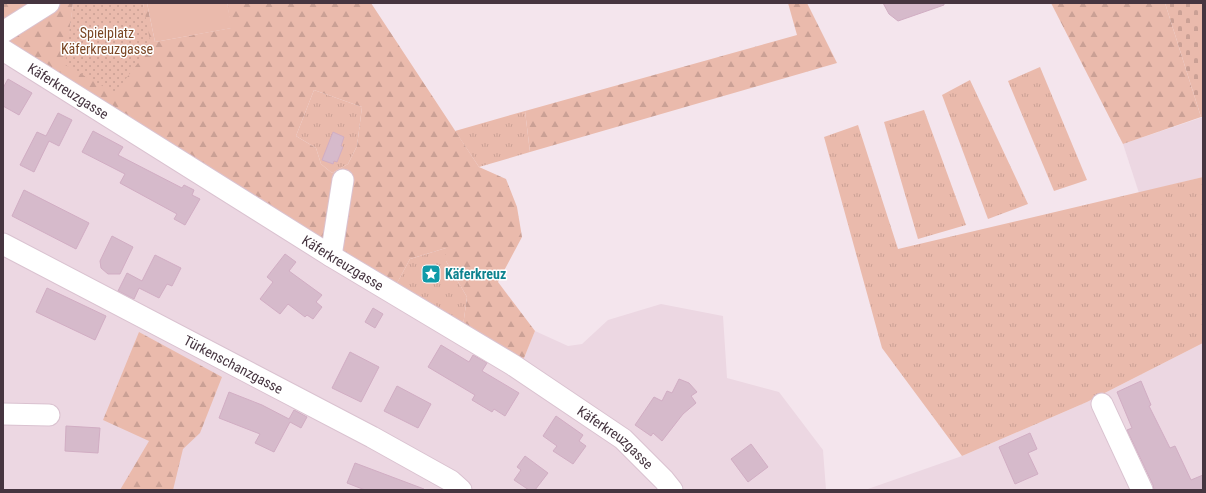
<svg xmlns="http://www.w3.org/2000/svg" width="1206" height="493" viewBox="0 0 1206 493" font-family="'Roboto Condensed',sans-serif">
<style>
.residential{fill:#ecd7e2}
.grass{fill:url(#grass-tufts)}
.forest{fill:url(#forest-firs);fill-rule:evenodd}
.cemetery{fill:url(#cemetery-stones)}
.park{fill:url(#park-dots)}
.pitch{fill:#eabaac}
.building{fill:#d6bacb;stroke:#d1adc3}
.lines{fill:none;stroke-linecap:round;stroke-linejoin:round}
.minor-casing{stroke:#dac2d0;stroke-width:23}
.minor{stroke:#fff;stroke-width:21}
.labels{text-anchor:middle;dominant-baseline:central;stroke-width:3;stroke-linejoin:round;paint-order:stroke}
.park-label{font-size:14px;fill:#7b4725;stroke:#fff}
.street-label{font-size:14px;fill:#463540;stroke:#fff}
.culture-label{font-size:14px;font-weight:bold;fill:#0d838f;stroke:#fff;text-anchor:start}
</style>
<defs>
<pattern id="grass-tufts" width="24" height="20" patternUnits="userSpaceOnUse"><rect width="24" height="20" fill="#eabaac"/><path d="M3 7l-1-3M5 7V3M7 7l1-3M15 17l-1-3M17 17v-4M19 17l1-3" fill="none" stroke="#caa095"/></pattern>
<pattern id="forest-firs" width="22" height="20" patternUnits="userSpaceOnUse"><rect width="22" height="20" fill="#eabaac"/><path d="M5 1l3.5 6h-7zM16 11l3.5 6h-7z" fill="#caa095"/></pattern>
<pattern id="cemetery-stones" width="16" height="16" patternUnits="userSpaceOnUse"><rect width="16" height="16" fill="#eabaac"/><path d="M2 7V4a2 2 0 0 1 4 0v3zM10 15v-3a2 2 0 0 1 4 0v3z" fill="#caa095"/></pattern>
<pattern id="park-dots" width="8" height="8" patternUnits="userSpaceOnUse"><rect width="8" height="8" fill="#eabaac"/><path d="M2 2h.1M6 6h.1" fill="none" stroke="#caa095" stroke-width="1.8" stroke-linecap="round"/></pattern>
</defs>
<rect width="100%" height="100%" fill="#f4e5ed"/>
<g class="residential">
<polygon points="3,39 522,363 535,331 568,346 582,344 608,320 661,304 723,316 727,378 779,392 823,450 826,490 3,490"/>
<polygon points="1203,117 1203,177 1139,193 1123,144"/>
<polygon points="1203,343 1203,490 865,490 962,456 1087,402"/>
</g>
<g class="grass">
<polygon points="1040,67 1087,180 1054,191 1008,81"/>
<polygon points="970,80 1028,204 988,219 942,95"/>
<polygon points="314,90 362,107 357,146 348,164 332,173 321,164 316,148 296,136"/>
<polygon points="924,110 966,225 918,239 884,122"/>
<polygon points="525,111 530,152 479,167 455,131"/>
<polygon points="858,125 898,249 1203,177 1203,343 1087,402 962,456 882,348 824,137"/>
<polygon points="446,248 446,261 467,297 463,326 396,285 410,259"/>
</g>
<g class="forest">
<path d="M3,3H73L66,65L145,17L143,3H147L155,42L231,28L227,3H371L479,167L506,179L517,207L522,237L498,282L535,331L522,363L463,326L467,297L446,261V248L410,259L396,285L12,48L3,31ZM314,90L362,107L357,146L348,164L332,173L321,164L316,148L296,136Z"/>
<polygon points="788,3 807,3 837,63 530,152 525,111 797,35"/>
<polygon points="1051,3 1165,3 1201,117 1123,144"/>
<polygon points="139,332 222,377 200,433 183,449 173,490 120,490 149,441 103,420"/>
</g>
<polygon class="cemetery" points="1165,3 1203,3 1203,117 1201,117"/>
<polygon class="park" points="73,3 143,3 151,46 115,93 65,65"/>
<polygon class="pitch" points="147,3 227,3 232,28 155,42"/>
<g class="building">
<polygon points="883,3 944,3 944,5 898,21 889,14"/>
<polygon points="8,79 32,93 19,115 3,106 3,88"/>
<polygon points="58,113 72,120 59,146 49,141 34,172 20,165 37,132 46,136"/>
<polygon points="93,131 123,147 118,155 182,188 184,185 194,190 192,195 200,199 185,225 174,219 177,214 120,183 125,174 82,152"/>
<polygon points="333,132 344,137 341,146 343,147 337,162 334,161 333,164 322,160"/>
<polygon points="24,190 89,223 76,249 12,216"/>
<polygon points="112,236 133,247 120,274 108,274 101,268 100,261"/>
<polygon points="285,254 296,262 289,271 322,295 316,302 322,307 313,319 307,315 305,317 288,304 280,314 260,299 273,282 267,277"/>
<polygon points="155,255 181,268 172,286 167,284 159,298 139,288 134,299 118,291 127,273 142,281"/>
<polygon points="47,288 106,316 95,340 36,312"/>
<polygon points="373,308 383,314 375,328 365,322"/>
<polygon points="441,345 469,362 473,355 487,363 482,371 519,393 505,416 494,409 492,412 472,400 475,395 428,367"/>
<polygon points="350,352 379,367 361,402 332,388"/>
<polygon points="679,379 689,383 697,392 691,396 696,403 683,414 662,441 653,433 651,436 635,425 654,397 662,401 667,391 672,393"/>
<polygon points="1141,381 1151,405 1149,406 1170,448 1175,446 1191,480 1203,475 1203,490 1154,490 1153,485 1127,430 1132,428 1117,392"/>
<polygon points="397,386 431,404 418,428 384,411"/>
<polygon points="229,392 262,405 289,419 294,410 307,417 301,428 290,422 274,452 255,443 260,434 219,418"/>
<polygon points="556,416 583,435 579,441 586,446 573,464 553,451 557,446 543,436"/>
<polygon points="66,426 100,428 98,453 65,451"/>
<polygon points="1030,433 1037,449 1028,453 1038,474 1015,484 999,447"/>
<polygon points="751,444 768,467 748,482 731,459"/>
<polygon points="525,456 548,473 535,490 529,490 514,480 521,470 517,467"/>
<polygon points="355,463 424,489 424,490 365,490 347,483"/>
</g>
<g class="lines">
<g class="minor-casing">
<g id="minor">
<polyline points="3,32 49,3"/>
<path id="s1" d="M3,50L331,256L513,365L623,439L664,480L672,490"/>
<path id="s2" d="M3,244L372,437L451,481L461,490"/>
<polyline points="331,256 343,180"/>
<polyline points="1102,404 1142,490"/>
<polyline points="3,414 49,415"/>
</g>
</g>
<use href="#minor" class="minor"/>
</g>
<defs>
<g id="sight-square" transform="scale(1)"><rect x="-9" y="-9" width="18" height="18" rx="4" fill="#0f9aa8" stroke="#fff"/><path d="M0-6L1.8-2.2L6-1.7L2.9 1.2L3.7 5.4L0 3.3L-3.7 5.4L-2.9 1.2L-6-1.7L-1.8-2.2Z" fill="#fff"/></g>
</defs>
<g fill-rule="evenodd">
<use href="#sight-square" x="431" y="274"/>
</g>
<g class="labels">
<g class="park-label">
<text x="107" y="33">Spielplatz<tspan x="107" dy="16">Käferkreuzgasse</tspan></text>
</g>
<g class="street-label">
<text stroke="none"><textPath href="#s1" startOffset="77">Käferkreuzgasse</textPath></text>
<text stroke="none"><textPath href="#s1" startOffset="401">Käferkreuzgasse</textPath></text>
<text stroke="none"><textPath href="#s2" startOffset="260">Türkenschanzgasse</textPath></text>
<text stroke="none"><textPath href="#s1" startOffset="725">Käferkreuzgasse</textPath></text>
</g>
<g class="culture-label">
<text x="445" y="274">Käferkreuz</text>
</g>
</g>
<rect width="1206" height="493" fill="none" stroke="#463540" stroke-width="8"/>
</svg>
